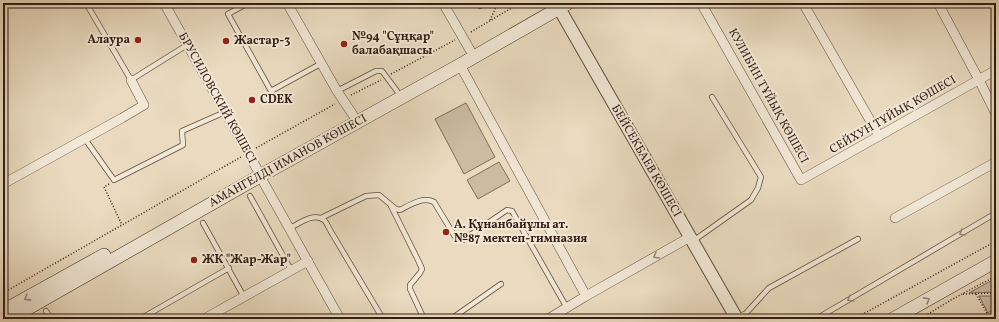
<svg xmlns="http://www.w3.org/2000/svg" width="999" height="322" viewBox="0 0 999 322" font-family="Vollkorn,serif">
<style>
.green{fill:#cbbba3;stroke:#7e6c5b}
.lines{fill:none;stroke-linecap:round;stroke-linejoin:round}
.service-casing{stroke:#604c3e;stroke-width:6}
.minor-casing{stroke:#604c3e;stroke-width:10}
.tertiary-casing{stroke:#604c3e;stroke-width:14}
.secondary-casing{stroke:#321c13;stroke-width:14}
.path{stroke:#321c13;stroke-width:1.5;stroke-dasharray:1 2;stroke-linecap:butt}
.service{stroke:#f1e8d6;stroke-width:4.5}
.minor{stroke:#f1e8d6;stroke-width:9}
.tertiary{stroke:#f1e8d6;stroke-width:12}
.secondary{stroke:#f1e8d6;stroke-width:13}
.oneway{stroke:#9b8c7e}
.poi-dot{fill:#8f2418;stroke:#f1e8d6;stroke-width:1.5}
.labels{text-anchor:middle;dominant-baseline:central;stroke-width:4;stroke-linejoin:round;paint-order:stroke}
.poi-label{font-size:12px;font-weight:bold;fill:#321c13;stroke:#f1e8d6;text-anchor:start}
.street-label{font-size:12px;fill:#321c13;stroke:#f1e8d6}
</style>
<rect width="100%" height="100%" fill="#eadbc0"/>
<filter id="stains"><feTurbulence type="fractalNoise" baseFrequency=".005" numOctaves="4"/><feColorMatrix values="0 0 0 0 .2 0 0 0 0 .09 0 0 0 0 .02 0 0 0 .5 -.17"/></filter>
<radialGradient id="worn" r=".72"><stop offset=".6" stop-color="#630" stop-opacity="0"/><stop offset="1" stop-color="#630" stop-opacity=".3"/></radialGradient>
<g class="green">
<polygon points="466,103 495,157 464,174 435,119"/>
<polygon points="499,162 510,181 478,199 467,180"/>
<polygon points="996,278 996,292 969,293"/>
<polygon points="979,296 996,296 996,308 988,313"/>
</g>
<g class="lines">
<g class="service-casing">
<g id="service">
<polyline points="86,3 131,80 187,45"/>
<polyline points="248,3 228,14 271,91 322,63"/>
<polyline points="478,3 480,6"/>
<polyline points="167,9 177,3"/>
<polyline points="337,91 376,71 382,71 397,91"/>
<polyline points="85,139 114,180 183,145 182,131 225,112"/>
<polyline points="250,196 291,270"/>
<polyline points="391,206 419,262 422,269 420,273 410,285 410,289 424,319"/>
<path d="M321,218L366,196L379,195L396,209L400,210C410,205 423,196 434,202L457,240H463L501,214L507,210L512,211L567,308"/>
<polyline points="203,223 244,297"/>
<path d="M290,228C300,223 315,211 325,221C328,225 330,231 333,235L383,319"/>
<polyline points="693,241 751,200 758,188 761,177 712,97"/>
<polyline points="46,311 51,319"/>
<polyline points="736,317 745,314 748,311 769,288 858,239"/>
<polyline points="140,319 229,268"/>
<polyline points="451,319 501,284"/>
<polyline points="816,319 996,213"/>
</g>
</g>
<g class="minor-casing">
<g id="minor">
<polyline points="164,3 257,169"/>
<polyline points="287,3 337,91 353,115"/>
<polyline points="443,3 470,50"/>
<polyline points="701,3 801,180 996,70"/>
<polyline points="803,3 879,136"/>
<polyline points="938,3 979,80 996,114"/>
<polyline points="460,65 586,296"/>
<polyline points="260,176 340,319"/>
<polyline points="3,184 122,118 144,105 131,80"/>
<polyline points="895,218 996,162"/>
<polyline points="204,319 308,261"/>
<polyline points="548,319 586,296 690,237"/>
</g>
</g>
<g class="tertiary-casing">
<polyline id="tertiary" points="559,8 737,319"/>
</g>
<g class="secondary-casing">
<g id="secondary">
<polyline points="3,311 104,255"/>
<polyline points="9,319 260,176 460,65 568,3"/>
<polyline points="893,319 996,261"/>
</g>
</g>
<g class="path">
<polyline points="490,20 498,3"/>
<polyline points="471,32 520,3"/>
<polyline points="391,74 455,40"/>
<polyline points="351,95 381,80"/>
<polyline points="256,148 335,104"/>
<polyline points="109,184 104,187 122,225"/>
<polyline points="3,293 241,157"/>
<polyline points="963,294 996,293"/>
<polyline points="976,294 988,315 993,317 994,319"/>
<polyline points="854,319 996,241"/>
<polyline points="920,319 951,300 996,276"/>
</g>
<use href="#service" class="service"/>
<use href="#minor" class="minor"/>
<use href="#tertiary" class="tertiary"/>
<use href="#secondary" class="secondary"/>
</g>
<defs><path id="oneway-chevron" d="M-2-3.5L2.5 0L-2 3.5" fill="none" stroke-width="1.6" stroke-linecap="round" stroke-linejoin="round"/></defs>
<g class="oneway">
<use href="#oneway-chevron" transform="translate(962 233) rotate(150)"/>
<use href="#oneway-chevron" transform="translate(656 256) rotate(150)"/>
<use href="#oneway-chevron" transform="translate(27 298) rotate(151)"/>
<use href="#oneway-chevron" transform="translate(850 299) rotate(150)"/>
<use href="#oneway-chevron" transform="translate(927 300) rotate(-29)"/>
</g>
<g class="poi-dot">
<circle cx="138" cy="40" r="4"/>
<circle cx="226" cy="41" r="4"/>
<circle cx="344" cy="44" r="4"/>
<circle cx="252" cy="100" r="4"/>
<circle cx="446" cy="232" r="4"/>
<circle cx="194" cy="260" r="4"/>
</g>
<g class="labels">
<g class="poi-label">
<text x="352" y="37">№94 "Сұңқар"<tspan x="352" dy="14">балабақшасы</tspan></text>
<text x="130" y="40" text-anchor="end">Алаура</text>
<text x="234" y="41">Жастар-3</text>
<text x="260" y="100">CDEK</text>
<text x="454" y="225">А. Құнанбайұлы ат.<tspan x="454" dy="14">№87 мектеп-гимназия</tspan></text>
<text x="202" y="260">ЖК "Жар-Жар"</text>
</g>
<g class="street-label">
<text transform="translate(768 96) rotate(61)">КУЛИБИН ТҰЙЫҚ КӨШЕСІ</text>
<text transform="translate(217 98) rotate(61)">БРУСИЛОВСКИЙ КӨШЕСІ</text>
<text transform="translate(893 115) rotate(-30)">СЕЙХУН ТҰЙЫҚ КӨШЕСІ</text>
<text transform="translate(288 161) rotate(-29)">АМАНГЕЛДІ ИМАНОВ КӨШЕСІ</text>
<text transform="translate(646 161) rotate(60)">БЕЙСЕКБАЕВ КӨШЕСІ</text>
</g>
</g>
<rect width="999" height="322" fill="none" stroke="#eadbc0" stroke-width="16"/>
<rect x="4" y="4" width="991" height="314" fill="none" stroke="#321c13" stroke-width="2"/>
<rect x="8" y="8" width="983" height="306" fill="none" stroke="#321c13"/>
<rect width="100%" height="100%" filter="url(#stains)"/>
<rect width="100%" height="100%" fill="url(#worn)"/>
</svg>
